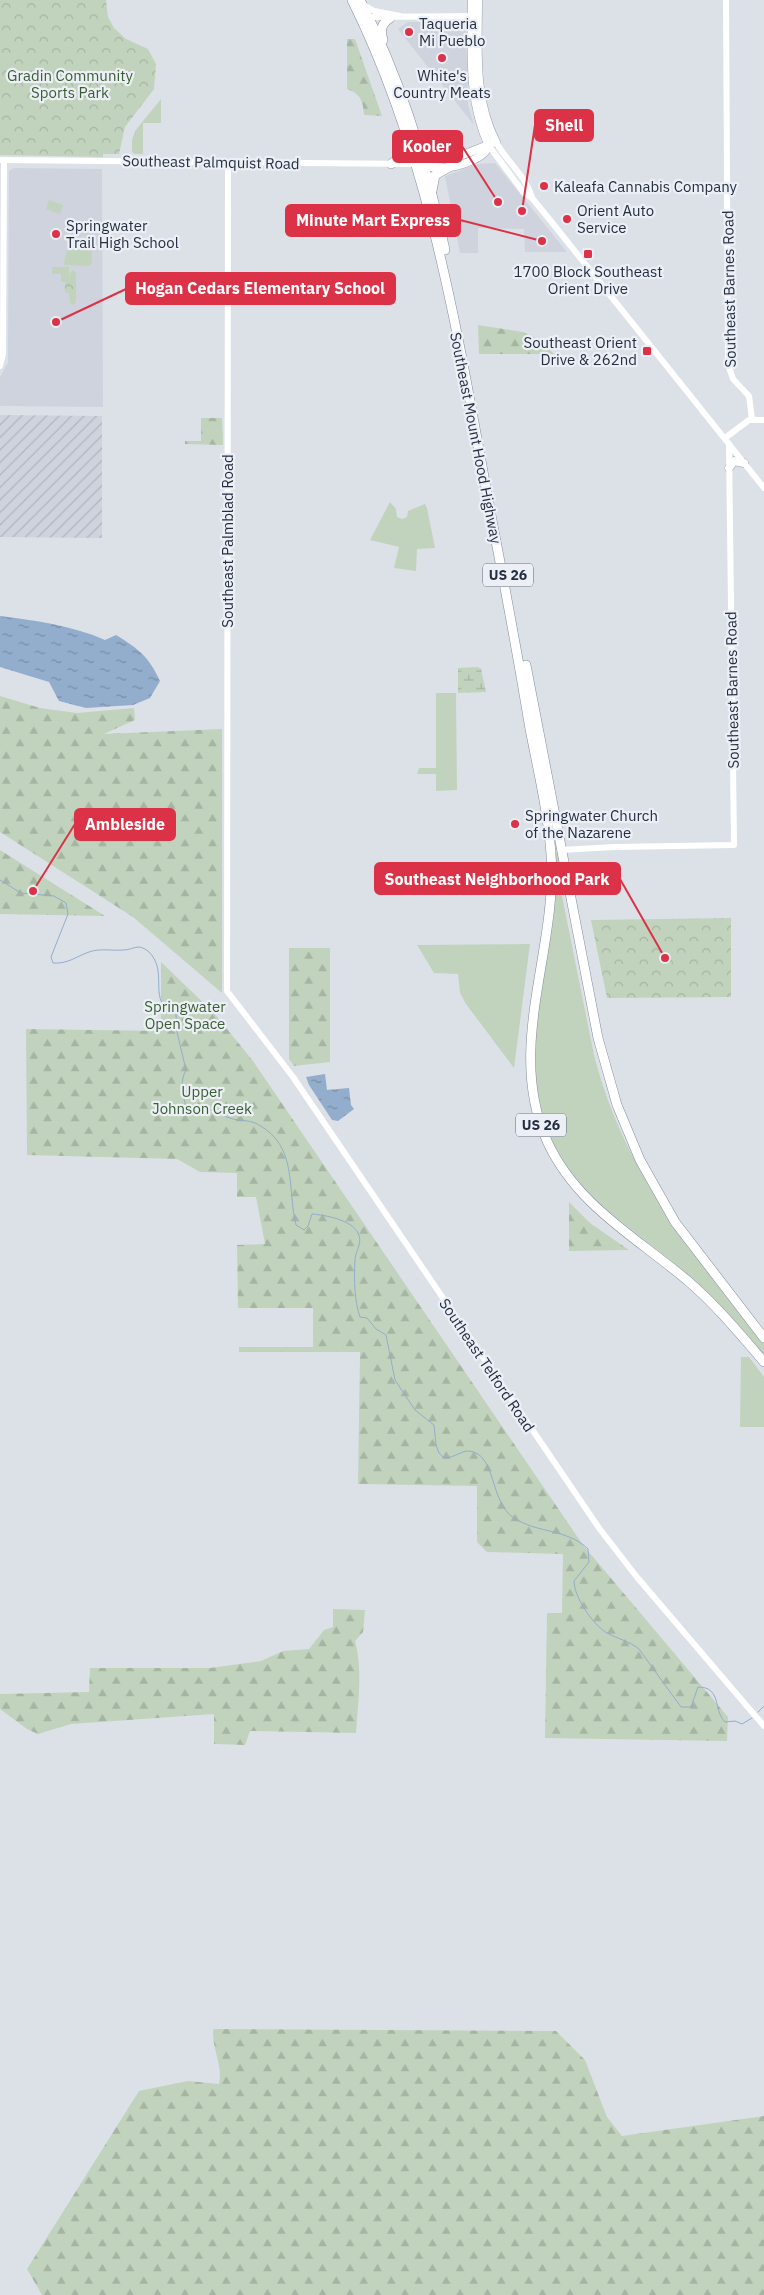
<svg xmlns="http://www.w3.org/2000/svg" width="764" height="2295" viewBox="0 0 764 2295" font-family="'IBM Plex Sans',sans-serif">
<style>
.built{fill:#ced3dd}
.industrial{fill:url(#industrial-furrows)}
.grass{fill:#c1d3bc}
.forest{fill:url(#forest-firs)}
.wetland{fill:url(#wetland-marsh)}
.park{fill:url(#park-crowns)}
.water{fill:url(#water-ripples)}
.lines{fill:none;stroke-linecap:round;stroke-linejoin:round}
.stream{stroke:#93adcd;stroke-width:1}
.primary-casing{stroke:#9aa4b5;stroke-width:9}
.highway-casing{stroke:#828da0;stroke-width:10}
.secondary{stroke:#fff;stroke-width:6}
.primary{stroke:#fff;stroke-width:8}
.highway{stroke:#fff;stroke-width:9}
.poi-dot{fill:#dc3247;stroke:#ecf0f6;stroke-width:2}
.labels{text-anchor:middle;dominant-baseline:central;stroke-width:4.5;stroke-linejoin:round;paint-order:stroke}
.shield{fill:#ecf0f6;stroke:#606877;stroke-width:1}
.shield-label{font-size:14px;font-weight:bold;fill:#242e40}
.poi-label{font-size:15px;fill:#242e40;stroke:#ecf0f6;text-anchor:start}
.park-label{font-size:15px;fill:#375d30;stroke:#ecf0f6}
.street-label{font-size:15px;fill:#242e40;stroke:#ecf0f6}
.leader{fill:none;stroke:#dc3247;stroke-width:2}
.callout-dot{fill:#dc3247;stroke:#ecf0f6;stroke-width:2}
.callout{fill:#dc3247;stroke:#dc3247;stroke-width:2}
.callout-label{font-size:16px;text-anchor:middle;font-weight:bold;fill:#fff}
</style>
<defs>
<pattern id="industrial-furrows" width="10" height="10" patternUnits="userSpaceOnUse" patternTransform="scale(1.25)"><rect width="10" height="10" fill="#ced3dd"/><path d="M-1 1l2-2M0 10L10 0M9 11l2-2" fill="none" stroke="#b1b5bf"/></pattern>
<pattern id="forest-firs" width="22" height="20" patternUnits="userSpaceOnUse" patternTransform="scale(1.25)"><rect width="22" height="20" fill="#c1d3bc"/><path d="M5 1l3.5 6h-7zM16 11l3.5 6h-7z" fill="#a6b5a3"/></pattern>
<pattern id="wetland-marsh" width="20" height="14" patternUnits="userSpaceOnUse" patternTransform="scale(1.25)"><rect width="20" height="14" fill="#c1d3bc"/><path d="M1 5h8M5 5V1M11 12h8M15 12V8" fill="none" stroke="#a6b5a3"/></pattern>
<pattern id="park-crowns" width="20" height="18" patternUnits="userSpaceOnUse" patternTransform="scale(1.25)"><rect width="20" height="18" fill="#c1d3bc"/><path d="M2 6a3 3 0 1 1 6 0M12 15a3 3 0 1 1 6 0" fill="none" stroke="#a6b5a3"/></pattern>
<pattern id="water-ripples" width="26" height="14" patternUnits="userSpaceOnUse" patternTransform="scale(1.25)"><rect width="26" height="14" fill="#93adcd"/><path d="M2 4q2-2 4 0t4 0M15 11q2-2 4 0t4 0" fill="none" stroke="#788da8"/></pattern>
</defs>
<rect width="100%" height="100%" fill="#dce1e8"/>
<g class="built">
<polygon points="408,22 463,22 466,25 468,105 474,125 398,29"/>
<polygon points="495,163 567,252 525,252 524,229 478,228 478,253 460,253 445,176 478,164"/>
<polygon points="14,168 102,169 103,407 0,406 0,377 8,363 9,171"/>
</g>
<polygon class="industrial" points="0,415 102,416 102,538 0,537"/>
<g class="grass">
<polygon points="161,99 161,123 143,123 143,154 134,154 132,151 132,140 135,131"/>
<polygon points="49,200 63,205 60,214 46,209"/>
<path d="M84,238H91L92,263L89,266L64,265C65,251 71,243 84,238Z"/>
<polygon points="52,267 69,267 69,282 61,282 61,274 52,274"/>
<polygon points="390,502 396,509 397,517 402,519 407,517 408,511 425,504 427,508 435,548 417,549 416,571 394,568 399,547 370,540"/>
<polygon points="436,693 456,693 457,790 436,791 436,774 417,774 419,768 436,768"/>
<path d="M554,850L558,853L561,891L594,1055C623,1170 693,1253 764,1344V1356L714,1300L686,1273L593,1199L573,1177L551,1140L543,1122L536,1089L534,1039L554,915Z"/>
<polygon points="530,944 514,1068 466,1004 460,993 458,974 434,973 417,945"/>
<polygon points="741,1357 749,1357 764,1377 764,1427 740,1427"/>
</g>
<g class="forest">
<path d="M347,39H355L382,116L364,115C363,101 361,94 347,89Z"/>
<polygon points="478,325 523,332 540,340 554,354 479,354"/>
<polygon points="201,418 222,418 223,445 185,444 185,441 201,441"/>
<polygon points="0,696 40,708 77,713 134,708 135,720 104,734 222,729 222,993 133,917 0,832"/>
<polygon points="0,850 105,916 0,914"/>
<polygon points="289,948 330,948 330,1062 294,1066 289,1059"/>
<polygon points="161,962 214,1013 253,1061 583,1545 728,1717 727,1741 545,1738 547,1613 562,1613 563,1554 487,1552 477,1542 477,1486 358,1484 360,1352 239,1352 239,1347 313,1347 313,1308 238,1308 237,1245 265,1244 256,1197 237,1197 237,1173 200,1172 177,1159 27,1155 26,1029 161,1031"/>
<polygon points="569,1202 590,1223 629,1250 569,1251"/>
<path d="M333,1609L365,1610L363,1632L355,1641C363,1671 358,1703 356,1733L250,1731L245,1745L214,1744V1714L71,1724L38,1734L27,1729L0,1709V1694L89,1692L90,1668H210L261,1661L283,1651L309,1649L324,1630L333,1627Z"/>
<path d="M215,2029L556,2031L585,2060L607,2117L622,2136L764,2116V2295H42L27,2269L139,2091L188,2081L219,2084C223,2065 212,2049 213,2030Z"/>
</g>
<polygon class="wetland" points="478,667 481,669 486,692 458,693 458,668"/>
<g class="park">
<polygon points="0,0 106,0 108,17 114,28 126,39 148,49 156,64 154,89 125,127 119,154 103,154 103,157 0,155"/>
<polygon points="73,224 89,229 87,235 71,229"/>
<polygon points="73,270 76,273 76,302 73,305 70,303 69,293 65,293 65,282 69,282 70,273"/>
<polygon points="731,918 731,997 607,998 591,920"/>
</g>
<g class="water">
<path d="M0,616C37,621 71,625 105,640L116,635C139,649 149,657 160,681L150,698L133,705L86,708L59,701L49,682L0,667Z"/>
<polygon points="325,1074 327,1090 349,1088 351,1105 354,1109 338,1121 332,1120 309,1085 306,1077"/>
</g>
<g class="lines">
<g class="stream">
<path d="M0,880L21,893L54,896L66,903L68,914L51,957L53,963C68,964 75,957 89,952C100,948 112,951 124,950C129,950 134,947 139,947C142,947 147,950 149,952C170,973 145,1002 176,1014L177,1032L186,1070C180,1080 182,1094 186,1106C194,1111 203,1106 211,1110C219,1113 225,1117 233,1119C242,1121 251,1120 259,1125C298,1147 287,1189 296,1225L304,1230L308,1226L312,1214C325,1215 352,1220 358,1233C363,1242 356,1250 355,1259C354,1278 354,1300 360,1317L367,1318L376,1329L386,1335L395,1380L415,1410L434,1425L436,1445L439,1453L444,1458C454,1458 463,1450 469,1451C497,1454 489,1502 514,1518C536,1533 568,1529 588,1549L589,1562L574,1581C574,1597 593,1625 607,1633C618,1639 629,1641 639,1649L681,1707H691L698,1687C722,1687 713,1710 725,1722L735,1721L742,1724L752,1718"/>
<polyline points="758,1712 764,1706"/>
</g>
<g class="primary-casing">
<g id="primary">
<path d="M472,0C472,51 467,98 489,146"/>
<path d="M420,164C424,165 427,167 431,167C448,170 482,162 489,146"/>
<path d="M423,164L429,161L455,158L496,142C473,98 478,48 478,0"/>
<polyline points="729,468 734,461 744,463"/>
</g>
</g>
<g class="highway-casing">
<g id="highway">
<path d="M352,0C434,165 460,351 494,531C507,597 519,663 530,729C538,770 548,812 551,854C558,950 505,1047 547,1141C576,1205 636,1237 688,1281C716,1305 740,1334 764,1362"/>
<path d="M360,0C400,77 427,165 445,250"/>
<path d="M383,40C380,30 381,24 390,18"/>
<polyline points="391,164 404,155 404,142"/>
<polyline points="432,191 435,175 451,166"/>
<polyline points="526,665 598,1038 617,1105 640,1160 675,1222 764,1338"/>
</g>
</g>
<g class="secondary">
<polyline points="726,0 728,364 733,379 749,396 752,419"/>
<polyline points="364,5 374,11 400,16"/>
<polyline points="368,17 477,16"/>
<path d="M496,142C506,161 527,177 532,198"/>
<polyline points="489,146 524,193 532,198 550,220 764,488"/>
<polyline points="0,160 415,164"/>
<polyline points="228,163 227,991 293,1077 599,1528 636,1576 764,1726"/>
<polyline points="0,366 3,354 4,160"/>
<polyline points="725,438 749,420 764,420"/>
<polyline points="561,850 614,847 734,845 729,444"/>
</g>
<use href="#primary" class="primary"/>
<use href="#highway" class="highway"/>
</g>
<g class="poi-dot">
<circle cx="409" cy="32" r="5"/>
<circle cx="442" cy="58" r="5"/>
<circle cx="544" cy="186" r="5"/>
<circle cx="567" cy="219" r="5"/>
<circle cx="56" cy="234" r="5"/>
<rect x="583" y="249" width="10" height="10" rx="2.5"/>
<rect x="642" y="346" width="10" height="10" rx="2.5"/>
<circle cx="515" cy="824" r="5"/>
</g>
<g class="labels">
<g class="shield">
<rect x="483" y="563.5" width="50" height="23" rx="4"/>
<rect x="516" y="1113.5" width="50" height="23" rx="4"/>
</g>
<g class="shield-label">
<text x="508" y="575">US 26</text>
<text x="541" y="1125">US 26</text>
</g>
<g class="poi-label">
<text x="419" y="23">Taqueria<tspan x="419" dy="17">Mi Pueblo</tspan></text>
<text x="442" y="75" text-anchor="middle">White's<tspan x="442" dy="17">Country Meats</tspan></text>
<text x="554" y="186">Kaleafa Cannabis Company</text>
<text x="577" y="210">Orient Auto<tspan x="577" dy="17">Service</tspan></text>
<text x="66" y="225">Springwater<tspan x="66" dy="17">Trail High School</tspan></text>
<text x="588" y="271" text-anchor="middle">1700 Block Southeast<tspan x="588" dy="17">Orient Drive</tspan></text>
<text x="637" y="342" text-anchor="end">Southeast Orient<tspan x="637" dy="17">Drive &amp; 262nd</tspan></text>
<text x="525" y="815">Springwater Church<tspan x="525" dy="17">of the Nazarene</tspan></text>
</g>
<g class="park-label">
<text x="70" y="75">Gradin Community<tspan x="70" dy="17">Sports Park</tspan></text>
<text x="185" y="1006">Springwater<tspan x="185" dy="17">Open Space</tspan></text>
<text x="202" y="1091">Upper<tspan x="202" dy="17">Johnson Creek</tspan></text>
</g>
<g class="street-label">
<text transform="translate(211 162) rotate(1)">Southeast Palmquist Road</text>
<text transform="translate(729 289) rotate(-91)">Southeast Barnes Road</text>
<text transform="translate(476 438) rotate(79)">Southeast Mount Hood Highway</text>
<text transform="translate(227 541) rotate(-90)">Southeast Palmblad Road</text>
<text transform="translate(732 690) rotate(-91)">Southeast Barnes Road</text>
<text transform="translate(487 1365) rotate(56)">Southeast Telford Road</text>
</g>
</g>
<path class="leader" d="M522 211L535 125M498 202L462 146M542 241L460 220M56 322L126 289M33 891L75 824M665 958L620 879"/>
<g class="callout-dot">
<circle cx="522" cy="211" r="5"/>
<circle cx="498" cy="202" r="5"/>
<circle cx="542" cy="241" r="5"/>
<circle cx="56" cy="322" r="5"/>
<circle cx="33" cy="891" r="5"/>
<circle cx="665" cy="958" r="5"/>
</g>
<g class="callout">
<rect x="535" y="110" width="58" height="31" rx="5"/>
<rect x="393" y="131" width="69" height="31" rx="5"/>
<rect x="286" y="205" width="174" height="31" rx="5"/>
<rect x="126" y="273" width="269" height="31" rx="5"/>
<rect x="75" y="809" width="100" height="31" rx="5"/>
<rect x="375" y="863" width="245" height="31" rx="5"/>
</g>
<g class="callout-label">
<text x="564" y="131">Shell</text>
<text x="427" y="152">Kooler</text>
<text x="373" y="226">Minute Mart Express</text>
<text x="260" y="294">Hogan Cedars Elementary School</text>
<text x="125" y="830">Ambleside</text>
<text x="497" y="885">Southeast Neighborhood Park</text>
</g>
</svg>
